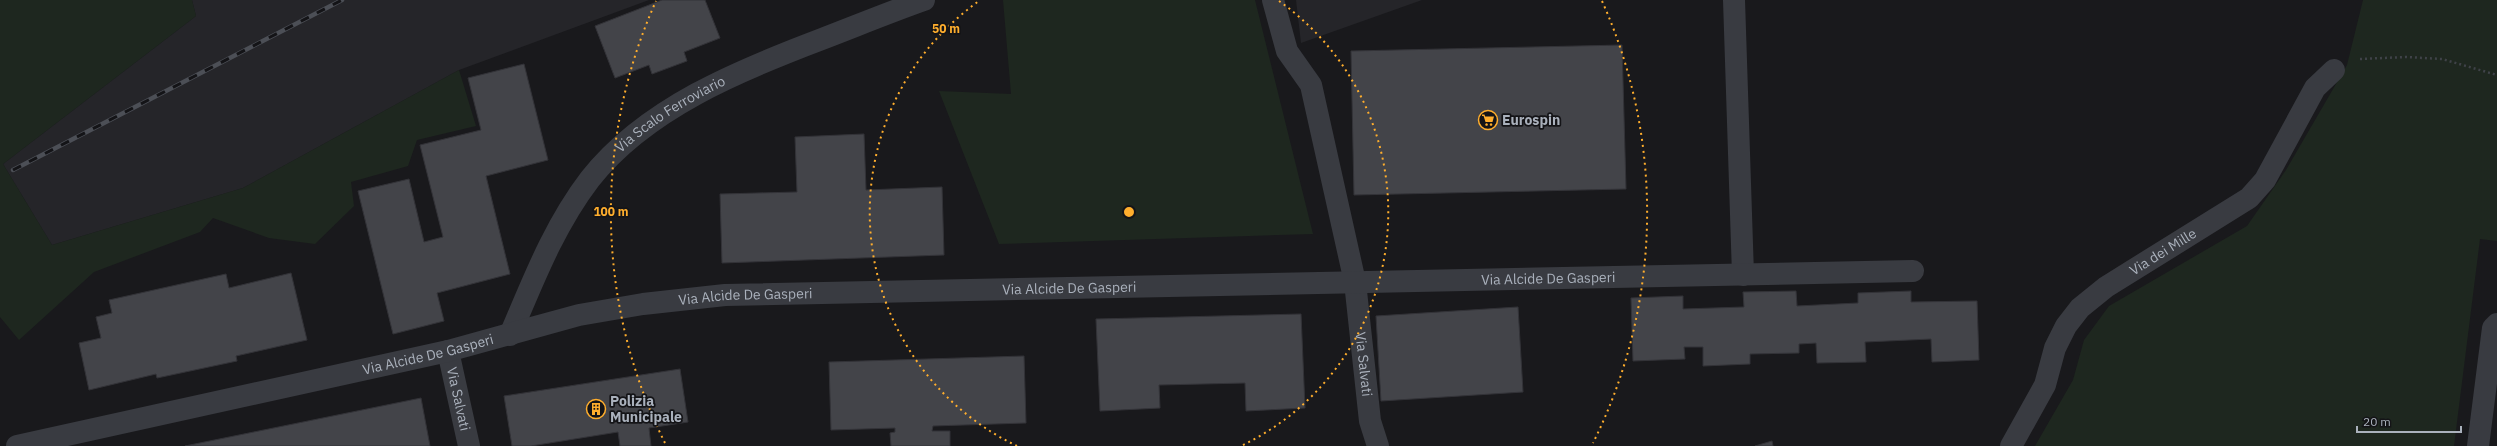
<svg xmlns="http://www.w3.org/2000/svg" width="2497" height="446" viewBox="0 0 2497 446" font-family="'IBM Plex Sans',sans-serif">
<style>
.built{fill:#252529}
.green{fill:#1e271f}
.building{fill:#434449;stroke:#333338}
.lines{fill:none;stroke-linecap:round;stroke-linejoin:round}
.path{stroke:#3f4248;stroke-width:2.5;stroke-dasharray:2 3;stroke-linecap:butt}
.minor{stroke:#393b41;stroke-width:22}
.rail-casing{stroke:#4c4f56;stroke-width:4.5}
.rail{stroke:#141417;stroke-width:3;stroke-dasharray:9;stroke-linecap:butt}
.ring{fill:none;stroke:#ffae2d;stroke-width:2;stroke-dasharray:2 4}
.labels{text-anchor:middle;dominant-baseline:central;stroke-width:3.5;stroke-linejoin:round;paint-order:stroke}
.street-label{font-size:14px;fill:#aab1bc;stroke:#141417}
.poi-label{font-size:14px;font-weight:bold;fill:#aab1bc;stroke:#141417;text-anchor:start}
.centre{fill:#ffae2d;stroke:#141417;stroke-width:2}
.ring-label{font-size:12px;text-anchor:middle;font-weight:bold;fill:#ffae2d;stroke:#141417;stroke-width:3.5;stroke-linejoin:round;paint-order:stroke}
</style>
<rect width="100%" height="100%" fill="#19191c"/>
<g class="built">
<polygon points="192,0 649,0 459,70 243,188 52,245 3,164 196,16"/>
<polygon points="1296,0 1422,0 1301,43"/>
</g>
<g class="green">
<polygon points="0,0 192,0 196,16 3,164 52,245 243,188 459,70 476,126 417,140 408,166 351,182 354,206 315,244 269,238 213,218 200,232 94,272 19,340 0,317"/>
<polygon points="1003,0 1255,0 1313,234 999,244 939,91 1011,94"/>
<polygon points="2363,0 2497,0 2497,241 2480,239 2454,446 2035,446 2073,380 2084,340 2109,306 2247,226 2286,170 2347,65"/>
</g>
<g class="building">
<polygon points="662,0 705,0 720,38 684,52 687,61 652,74 649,65 615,78 595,26"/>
<polygon points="1622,45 1626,189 1354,195 1351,51"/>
<polygon points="524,64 548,160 486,176 510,274 437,293 444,321 393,334 358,191 409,179 424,242 443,237 420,145 481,130 468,78"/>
<polygon points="864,134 866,190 942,187 944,255 722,263 720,194 797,192 795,137"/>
<polygon points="291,273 307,340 236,356 237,361 157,378 156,374 89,390 79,343 101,338 96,317 112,313 109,300 226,274 229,288"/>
<polygon points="1796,291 1797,306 1858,303 1858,293 1911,291 1911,302 1977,301 1979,360 1932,362 1931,339 1865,342 1866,362 1817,363 1816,343 1799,344 1799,353 1750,354 1750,364 1703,366 1703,347 1684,347 1685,359 1633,361 1631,298 1683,296 1683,309 1744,307 1743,292"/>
<polygon points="1518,307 1523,392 1381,401 1376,316"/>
<polygon points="1301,314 1305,408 1246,411 1245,383 1159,385 1160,408 1100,411 1096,319"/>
<polygon points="1024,356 1026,423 933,426 932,431 950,431 950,446 891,446 890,433 895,432 895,428 831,430 829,362"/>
<polygon points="680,369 688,422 649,428 651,446 620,446 618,432 531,446 512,446 504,396"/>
<polygon points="421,398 430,446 185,446"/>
<polygon points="1772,441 1773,446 1755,446"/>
</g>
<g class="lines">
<polyline class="path" points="2360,59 2406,57 2442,59 2497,75"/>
<g class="minor">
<path id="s1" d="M1273,0L1287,51L1311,85L1355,282L1370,421L1378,446"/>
<polyline points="1734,0 1743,275"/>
<path id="s2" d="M510,335C533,281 554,226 590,179C646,108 740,70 822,39C856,26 890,12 924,0"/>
<path id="s3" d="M448,351L469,446"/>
<path id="s4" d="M17,446L448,351L579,315L643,304L725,295L1913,271"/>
<path id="s5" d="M2011,446L2045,385L2055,348L2066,326L2080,308L2106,287L2249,198L2265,180L2315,88L2334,70"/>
<polyline points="2478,446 2493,328 2497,324"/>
</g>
<g class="rail-casing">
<polyline id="rail" points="13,170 342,0"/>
</g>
<use href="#rail" class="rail"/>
</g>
<g class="ring">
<path d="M1017 446A259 259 0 0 1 979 1M1279 1A259 259 0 0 1 1241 446"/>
<path d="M665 443A518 518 0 0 1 656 1M1602 1A518 518 0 0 1 1593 443"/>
</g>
<defs>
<g id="supermarket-ring" transform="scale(1)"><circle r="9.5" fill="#141417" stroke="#ffae2d" stroke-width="1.5"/><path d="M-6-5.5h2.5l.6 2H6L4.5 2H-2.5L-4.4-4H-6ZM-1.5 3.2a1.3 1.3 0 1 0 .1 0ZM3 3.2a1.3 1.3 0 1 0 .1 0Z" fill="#ffae2d"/></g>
<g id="building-ring" transform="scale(1)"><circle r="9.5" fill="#141417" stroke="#ffae2d" stroke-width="1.5"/><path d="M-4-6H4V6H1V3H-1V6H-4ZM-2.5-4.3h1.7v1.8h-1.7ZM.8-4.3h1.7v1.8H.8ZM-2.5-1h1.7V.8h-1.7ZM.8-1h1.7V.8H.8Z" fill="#ffae2d"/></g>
</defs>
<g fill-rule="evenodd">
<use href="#supermarket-ring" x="1488" y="120"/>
<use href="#building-ring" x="596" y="409"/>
</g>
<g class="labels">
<g class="street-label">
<text stroke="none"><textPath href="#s2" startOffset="280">Via Scalo Ferroviario</textPath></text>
<text stroke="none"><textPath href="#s5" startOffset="256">Via dei Mille</textPath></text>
<text stroke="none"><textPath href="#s4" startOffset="1548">Via Alcide De Gasperi</textPath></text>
<text stroke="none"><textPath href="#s4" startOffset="1069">Via Alcide De Gasperi</textPath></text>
<text stroke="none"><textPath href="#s4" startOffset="745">Via Alcide De Gasperi</textPath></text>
<text stroke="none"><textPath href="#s4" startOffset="421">Via Alcide De Gasperi</textPath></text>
<text stroke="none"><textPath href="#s1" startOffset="379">Via Salvati</textPath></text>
<text stroke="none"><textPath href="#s3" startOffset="49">Via Salvati</textPath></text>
</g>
<g class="poi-label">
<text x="1502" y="120">Eurospin</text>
<text x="610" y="401">Polizia<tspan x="610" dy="16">Municipale</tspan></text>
</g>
</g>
<circle cx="1129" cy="212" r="6" class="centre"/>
<g class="ring-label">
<text x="946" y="33">50 m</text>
<text x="611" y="216">100 m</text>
</g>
<path d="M2357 426v6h104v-6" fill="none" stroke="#aab1bc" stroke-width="2"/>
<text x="2363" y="426" font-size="12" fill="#aab1bc" stroke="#141417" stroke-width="3" paint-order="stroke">20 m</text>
</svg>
